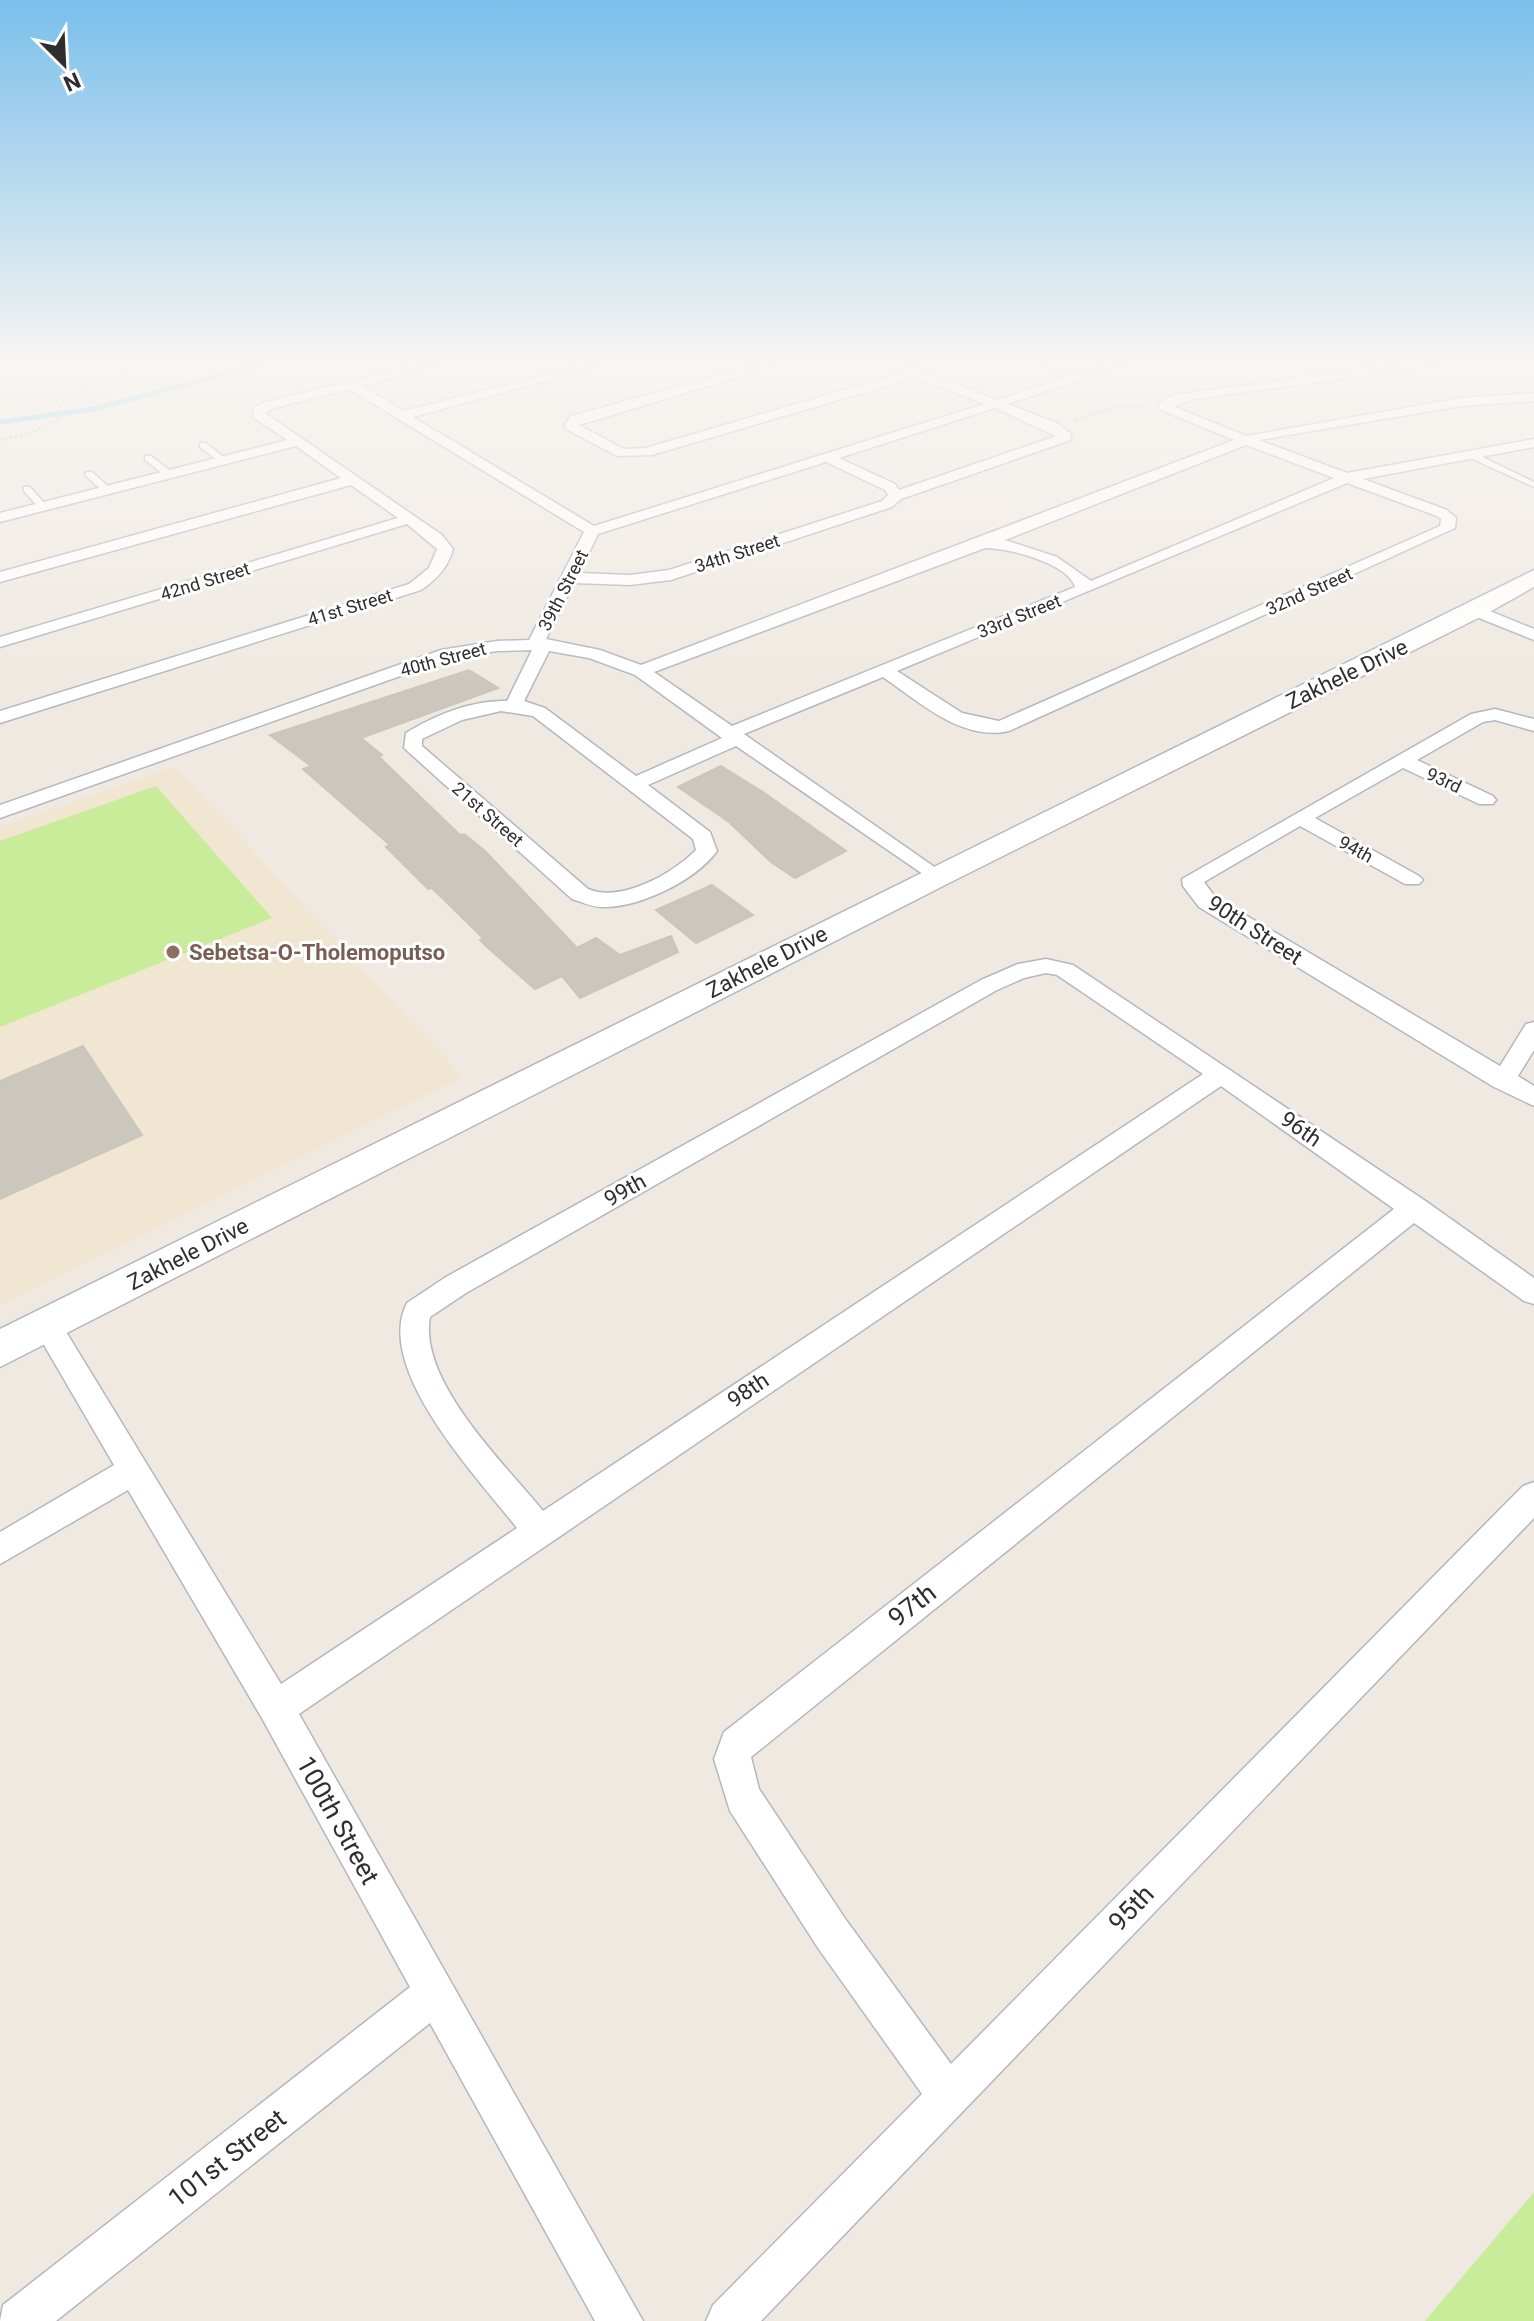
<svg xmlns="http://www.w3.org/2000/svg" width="1534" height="2321" viewBox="0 0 1534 2321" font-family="Roboto,sans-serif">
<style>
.education{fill:#f0e6d1}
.pitch{fill:#c9ec9a}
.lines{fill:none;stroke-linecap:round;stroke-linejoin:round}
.stream{stroke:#75cff0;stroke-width:5}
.building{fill:#cbc7bf;stroke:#cbc5ba;stroke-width:2}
.lane-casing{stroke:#b4b7c1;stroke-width:3}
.street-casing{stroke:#b4b7c1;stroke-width:3}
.secondary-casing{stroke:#b4b7c1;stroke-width:3}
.path{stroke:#c9c9c9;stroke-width:3;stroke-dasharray:3 2;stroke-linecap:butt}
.lane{fill:#fff;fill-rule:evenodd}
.street{fill:#fff;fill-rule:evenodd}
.secondary{fill:#fff;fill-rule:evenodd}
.education-dot{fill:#8d6e63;stroke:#fff;stroke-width:3}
.labels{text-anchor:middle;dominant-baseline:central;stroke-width:6;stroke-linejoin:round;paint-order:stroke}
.far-street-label{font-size:18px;fill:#2e2e2e;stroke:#fff}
.street-label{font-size:22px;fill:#2e2e2e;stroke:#fff}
.education-label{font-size:22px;font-weight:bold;fill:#785e54;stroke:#fff;text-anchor:start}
.near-street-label{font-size:26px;fill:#2e2e2e;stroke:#fff}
</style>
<rect width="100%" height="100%" fill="#efe9e1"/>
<polygon class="education" points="175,767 462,1077 0,1305 0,827"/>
<g class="pitch">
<polygon points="156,786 272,918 0,1027 0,841"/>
<polygon points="1534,2192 1534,2321 1425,2321"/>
</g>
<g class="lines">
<polyline class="stream" points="0,422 93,409 278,360"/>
</g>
<g class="building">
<polygon points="469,670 498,688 361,738 382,755 379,757 460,835 464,834 485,851 577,948 596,938 620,955 671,936 678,952 580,998 562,976 535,989 486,946 480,940 483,938 432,888 428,889 386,847 390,845 303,769 311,766 270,735"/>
<polygon points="721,766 763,792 846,851 795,878 771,862 729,822 678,787"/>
<polygon points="712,885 753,915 696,943 656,910"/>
<polygon points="83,1046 142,1135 0,1199 0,1081"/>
</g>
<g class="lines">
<g class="lane-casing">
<g id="lane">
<polygon points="200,443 206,443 228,461 221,463 200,447"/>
<polygon points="1466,452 1472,452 1534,482 1534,487 1466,456"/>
<polygon points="145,456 151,456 173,473 173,477 167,477 145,460"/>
<polygon points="86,472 92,472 111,489 111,493 105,493 86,476"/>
<polygon points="24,487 30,487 46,505 46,509 40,509 24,491"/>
</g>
</g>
<g class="street-casing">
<g id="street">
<path d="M439,360H459L362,386L404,411L603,360H622L413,417L594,526L984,404L917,377L652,455L617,456L566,429L564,426L571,416L775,360H794L579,425L624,449L646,448L905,372L879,360H895L997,400L1065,378L1024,360C1044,360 1064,375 1080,374C1101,372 1119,359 1142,360L1008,404L1059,424L1071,434V440L901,499L892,507L671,580L630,585L574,583L546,639L600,650L641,665L1234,440L1159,409V403L1174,395L1426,360H1457L1451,364L1195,399L1173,406L1246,436L1461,398L1534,393V401L1461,406L1259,440L1347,473L1534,439V447L1363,479L1447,510L1456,518L1455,528L1009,731C962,742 918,701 883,677L744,734L943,873L947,877L943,881L936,883L736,746L648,785L710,832L717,851C695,881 639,908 602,907C591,907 582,902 572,899L404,748L406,733C435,715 472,700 507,701L532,650L497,651L451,658L0,818V805L441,650L497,641L529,640L584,532L349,389L274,408L265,413L442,535L453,549C448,568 436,580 421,590L0,723V711L409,584L429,568L437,549L407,524L0,647V637L398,518L351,485L0,582V572L341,478L296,446L0,522V513L287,440L254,418L253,408L264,402ZM995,408L1056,436L899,490L895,484L839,458ZM1246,445L1334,478L1091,581L1057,557L1005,540ZM826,462L885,490L888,495L882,501L669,570L630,575L579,573L598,534ZM1347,483L1437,516L1441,519L1440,526L999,721L962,713L897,671ZM985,548C1008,548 1068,563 1075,587L732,726L654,672ZM549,651L589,658L635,675L722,738L636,776L545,708L524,701ZM501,711L533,716L693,839L696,850C672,874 621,903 588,889L422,746V739L462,720Z"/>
<polygon points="1475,605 1534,629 1534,640 1469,614 1467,610"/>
<polygon points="1495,709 1534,719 1534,731 1495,720 1483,722 1417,760 1493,796 1496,800 1493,804 1479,804 1403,768 1315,818 1419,876 1423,880 1419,884 1405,884 1300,826 1204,882 1215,897 1500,1066 1526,1024 1534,1022 1534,1050 1518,1076 1534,1086 1534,1106 1494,1087 1199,907 1183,886 1182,879 1471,714"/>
<path d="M1046,959L1073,965L1424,1200L1534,1278V1304L1524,1301L1414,1223L751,1757L759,1789L846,1920L951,2064L1523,1486L1534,1482V1518L761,2321H706L713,2305L922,2094L818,1948L730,1811L714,1759L724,1732L1394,1209L1221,1086L299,1714L643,2321H595L430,2023L56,2321H0L3,2305L410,1987L263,1720L128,1490L0,1564V1532L114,1465L37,1333L33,1325L37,1317L47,1313L57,1317L281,1684L517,1528C479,1479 373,1369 407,1303L446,1277L981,980L1018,964ZM1046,973L1057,975L1203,1074L543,1511C505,1464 418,1381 430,1317L466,1293L997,990L1024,978Z"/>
</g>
</g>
<g class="secondary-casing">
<polygon id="secondary" points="1534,570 1534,587 1484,615 947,884 0,1367 0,1329"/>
</g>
<g class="path">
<polyline points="290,360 322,371"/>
<polyline points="324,372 338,360"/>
<polyline points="1075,420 1115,407 1147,406"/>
<polyline points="0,440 33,432 60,419 60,407 67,400 153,360"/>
</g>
<use href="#lane" class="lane"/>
<use href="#street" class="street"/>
<use href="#secondary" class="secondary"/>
</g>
<linearGradient id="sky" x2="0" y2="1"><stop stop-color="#7abfeb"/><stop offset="0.53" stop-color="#f8f5f2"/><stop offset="1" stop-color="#f8f5f2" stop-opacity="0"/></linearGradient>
<rect width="1534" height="685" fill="url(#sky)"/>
<circle class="education-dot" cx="173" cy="952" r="8"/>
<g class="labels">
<g class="far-street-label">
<text transform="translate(737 553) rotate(-18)">34th Street</text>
<text transform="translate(205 581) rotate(-17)">42nd Street</text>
<text transform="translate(563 590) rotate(-63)">39th Street</text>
<text transform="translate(1309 591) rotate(-24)">32nd Street</text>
<text transform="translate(350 607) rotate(-17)">41st Street</text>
<text transform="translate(1019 616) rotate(-22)">33rd Street</text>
<text transform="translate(443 659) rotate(-15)">40th Street</text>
<text transform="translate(1444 780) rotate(25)">93rd</text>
<text transform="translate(488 814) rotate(41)">21st Street</text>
<text transform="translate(1356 849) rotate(29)">94th</text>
</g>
<g class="street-label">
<text transform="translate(1347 674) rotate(-26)">Zakhele Drive</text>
<text transform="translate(1255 930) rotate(33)">90th Street</text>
<text transform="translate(767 962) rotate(-27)">Zakhele Drive</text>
<text transform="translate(1301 1129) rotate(35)">96th</text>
<text transform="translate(625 1190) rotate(-29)">99th</text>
<text transform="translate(188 1254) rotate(-27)">Zakhele Drive</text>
<text transform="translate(748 1390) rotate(-34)">98th</text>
</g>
<g class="education-label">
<text x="189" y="952">Sebetsa-O-Tholemoputso</text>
</g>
<g class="near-street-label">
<text transform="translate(912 1605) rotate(-38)">97th</text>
<text transform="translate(338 1820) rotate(61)">100th Street</text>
<text transform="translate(1131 1908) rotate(-46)">95th</text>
<text transform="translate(227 2158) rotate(-38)">101st Street</text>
</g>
</g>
<g transform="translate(64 64) rotate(156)" stroke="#ffffff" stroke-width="6" paint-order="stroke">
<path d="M0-6L14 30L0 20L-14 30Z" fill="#2e2e2e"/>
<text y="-12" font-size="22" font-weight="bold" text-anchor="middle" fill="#2e2e2e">N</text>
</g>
</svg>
